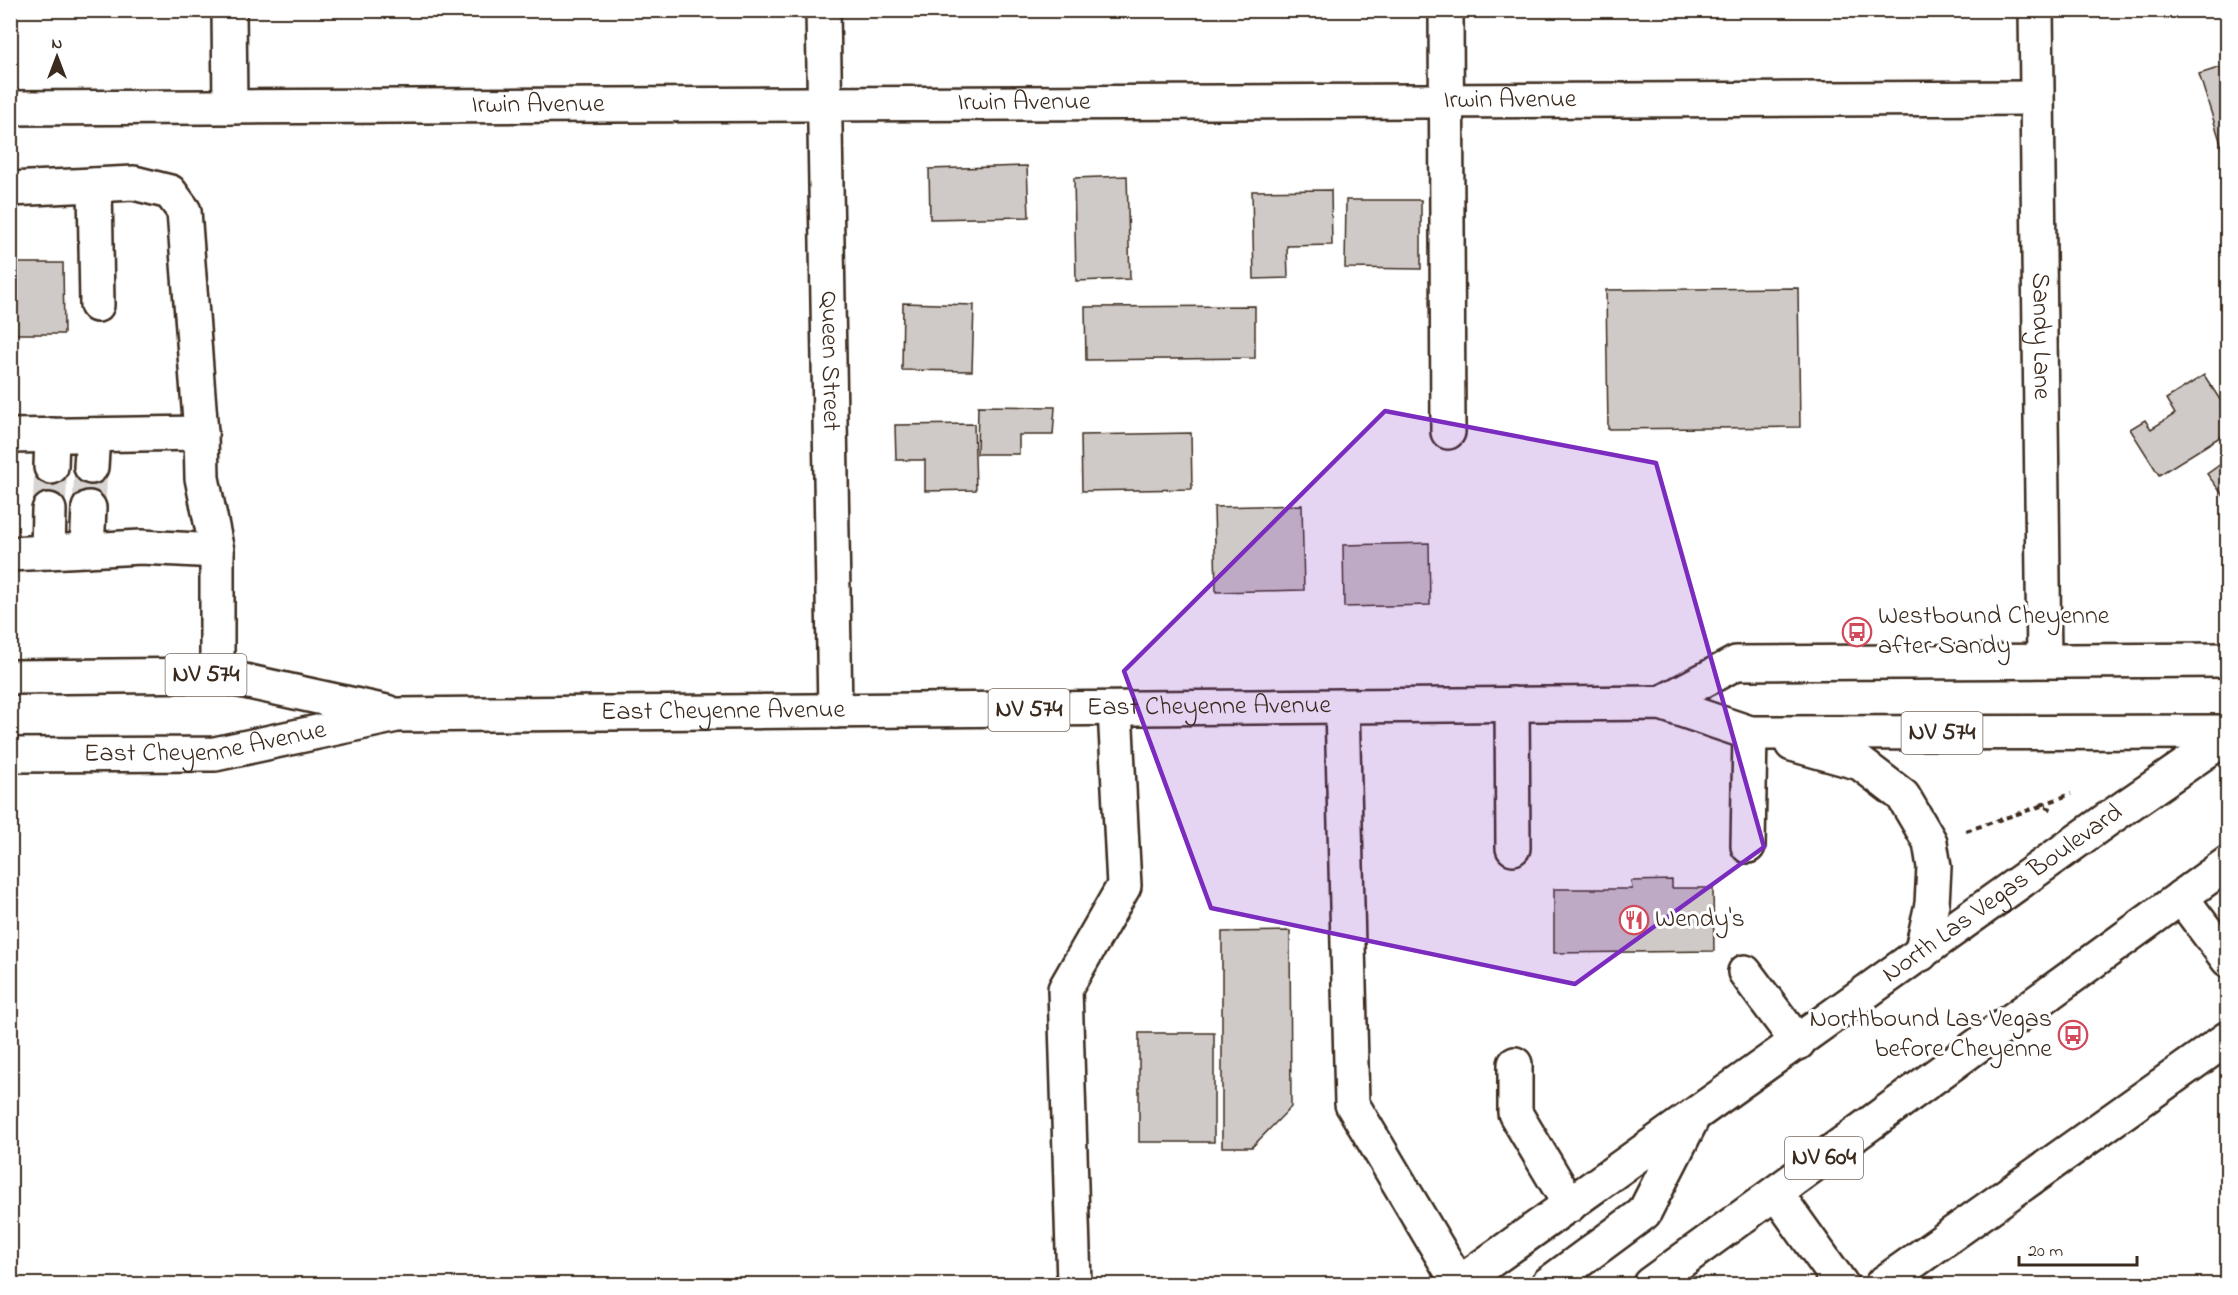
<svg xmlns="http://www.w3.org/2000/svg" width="2238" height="1295" viewBox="0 0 2238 1295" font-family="'Indie Flower',sans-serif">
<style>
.building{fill:#cfcac7;stroke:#3b2a1e;stroke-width:1.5}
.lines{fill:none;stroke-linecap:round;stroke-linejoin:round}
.minor-tunnel{stroke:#d8d4d2;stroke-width:33;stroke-dasharray:33 16;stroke-linecap:butt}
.minor-casing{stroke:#3b2a1e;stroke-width:38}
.major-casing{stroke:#3b2a1e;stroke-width:38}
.path{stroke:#3b2a1e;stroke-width:4;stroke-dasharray:6 4.5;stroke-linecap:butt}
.minor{stroke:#fff;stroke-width:33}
.major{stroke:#fff;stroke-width:33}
.marked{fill:#7b2cbf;fill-opacity:0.2;stroke:#7b2cbf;stroke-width:4.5;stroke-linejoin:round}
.labels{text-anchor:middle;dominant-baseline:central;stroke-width:6;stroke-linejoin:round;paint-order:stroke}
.shield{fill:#fff;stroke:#766a62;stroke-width:1.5}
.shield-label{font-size:24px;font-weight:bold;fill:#3b2a1e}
.street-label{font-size:26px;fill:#3b2a1e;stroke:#fff}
.poi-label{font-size:26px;fill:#3b2a1e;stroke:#fff;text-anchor:start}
</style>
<rect width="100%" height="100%" fill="#fff"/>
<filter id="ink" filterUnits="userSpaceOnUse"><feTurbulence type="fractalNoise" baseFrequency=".0167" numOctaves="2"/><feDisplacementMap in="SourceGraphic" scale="12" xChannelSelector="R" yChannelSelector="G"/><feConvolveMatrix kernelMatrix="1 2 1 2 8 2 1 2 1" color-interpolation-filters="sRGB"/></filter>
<g filter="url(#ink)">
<g class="building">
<polygon points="2228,65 2228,166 2199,74"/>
<polygon points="1027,166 1029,217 930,219 929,169"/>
<polygon points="1127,176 1130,279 1076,281 1074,178"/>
<polygon points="1331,190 1332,245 1287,246 1288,278 1254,279 1252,191"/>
<polygon points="1346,200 1421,200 1421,269 1345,268"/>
<polygon points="10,263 63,263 64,334 10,334"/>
<polygon points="1798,288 1800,427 1608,429 1606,290"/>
<polygon points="903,303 974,305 972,371 902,370"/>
<polygon points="1255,306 1255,358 1086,360 1085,307"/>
<polygon points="2204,375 2228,412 2228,432 2159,475 2130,429 2145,420 2151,429 2175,414 2166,399"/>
<polygon points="978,406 1055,407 1053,435 1019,435 1019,454 977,454"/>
<polygon points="974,424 976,490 925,491 925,460 896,460 895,425"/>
<polygon points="1191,433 1192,489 1082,491 1081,435"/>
<polygon points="2228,459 2228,502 2207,474"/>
<polygon points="1302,505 1304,590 1216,592 1214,507"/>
<polygon points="1429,543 1430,605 1344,607 1343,545"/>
<polygon points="1672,880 1672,888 1713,888 1714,951 1554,953 1554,889 1632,889 1631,881"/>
<polygon points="1290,931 1291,1107 1252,1147 1222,1147 1222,932"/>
<rect x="1139" y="1033" width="75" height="109"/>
</g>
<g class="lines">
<g class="minor-tunnel">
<polyline points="89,508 91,467"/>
<polyline points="49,510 51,467"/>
</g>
<g class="minor-casing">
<g id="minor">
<polyline points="229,10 230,107"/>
<path id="s1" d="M823,10L835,711"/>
<polyline points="1446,10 1448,432"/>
<path id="s2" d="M2036,10L2044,660"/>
<path id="s3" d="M10,108L2036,98"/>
<polyline points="95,185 97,305"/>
<polyline points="10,189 134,183 170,192 184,211 201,433 202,478 217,551 217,675"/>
<polyline points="10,436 201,433"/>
<polyline points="51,467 52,435"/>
<polyline points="91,467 93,435"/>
<polyline points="87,550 89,508"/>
<polyline points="48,552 49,510"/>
<polyline points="10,554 141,547 217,551"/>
<polyline points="1512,704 1513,848"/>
<polyline points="1342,706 1352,1104 1459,1284"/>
<polyline points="1748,846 1750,733"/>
<polyline points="2181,897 2228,960"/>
<polyline points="1745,972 1798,1043"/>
<polyline points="1515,1064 1515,1113 1570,1205"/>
<polyline points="1776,1193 1841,1284"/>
<polyline points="1074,1284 1065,989 1124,886 1115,709"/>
<polyline points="1882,1284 2228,1038"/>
</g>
</g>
<g class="major-casing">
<g id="major">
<polyline points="10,677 217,675 387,712"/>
<polyline points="1661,703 1736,663 2228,660"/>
<polyline points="1792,744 1860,763 1903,796 1930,842 1934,867 1932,904 1921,954"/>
<path id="s4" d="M10,755L215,754L397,715L1661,703L1750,733L2228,732"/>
<path id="s5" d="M1458,1284L2105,821L2228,736"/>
<polyline points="1548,1284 1644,1213 1691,1121"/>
<polyline points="1650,1284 2228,863"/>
</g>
</g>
<g class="path">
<polyline points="2041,805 2071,794"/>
<polyline points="1966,831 2041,806 2055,810"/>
</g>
<use href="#minor" class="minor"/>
<use href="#major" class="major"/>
</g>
</g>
<path class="marked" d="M1385,411L1656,463L1764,847L1575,984L1211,908L1124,671Z"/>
<defs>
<g id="bus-ring" transform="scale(1.5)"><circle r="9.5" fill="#fff" stroke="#d1495b" stroke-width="1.5"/><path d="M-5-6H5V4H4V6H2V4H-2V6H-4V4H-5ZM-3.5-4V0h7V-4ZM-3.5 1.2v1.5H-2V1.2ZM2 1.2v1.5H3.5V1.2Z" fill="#d1495b"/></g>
<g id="restaurant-ring" transform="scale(1.5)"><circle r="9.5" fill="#fff" stroke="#d1495b" stroke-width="1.5"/><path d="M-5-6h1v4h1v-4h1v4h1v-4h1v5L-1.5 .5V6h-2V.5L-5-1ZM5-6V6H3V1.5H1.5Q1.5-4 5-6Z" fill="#d1495b"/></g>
</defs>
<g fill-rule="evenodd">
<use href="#bus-ring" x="1857" y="632"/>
<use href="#restaurant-ring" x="1634" y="920"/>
<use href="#bus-ring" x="2073" y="1035"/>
</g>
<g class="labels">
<g class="shield">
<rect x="165.5" y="654" width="81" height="42" rx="4.5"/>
<rect x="988.5" y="689" width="81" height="42" rx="4.5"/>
<rect x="1901.5" y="712" width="81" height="42" rx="4.5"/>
<rect x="1785" y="1137" width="78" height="42" rx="4.5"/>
</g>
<g class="shield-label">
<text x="206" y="675">NV 574</text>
<text x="1029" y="710">NV 574</text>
<text x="1942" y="733">NV 574</text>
<text x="1824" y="1158">NV 604</text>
</g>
<g class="street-label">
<text stroke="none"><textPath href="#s3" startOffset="1500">Irwin Avenue</textPath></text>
<text stroke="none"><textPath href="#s3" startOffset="1014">Irwin Avenue</textPath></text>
<text stroke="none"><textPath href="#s3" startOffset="528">Irwin Avenue</textPath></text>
<text stroke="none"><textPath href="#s2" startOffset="326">Sandy Lane</textPath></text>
<text stroke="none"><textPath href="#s1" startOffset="351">Queen Street</textPath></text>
<text stroke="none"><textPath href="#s4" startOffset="1203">East Cheyenne Avenue</textPath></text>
<text stroke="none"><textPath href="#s4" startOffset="717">East Cheyenne Avenue</textPath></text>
<text stroke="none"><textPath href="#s4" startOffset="196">East Cheyenne Avenue</textPath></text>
<text stroke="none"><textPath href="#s5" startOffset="670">North Las Vegas Boulevard</textPath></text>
</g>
<g class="poi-label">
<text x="1878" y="617">Westbound Cheyenne<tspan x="1878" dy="30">after Sandy</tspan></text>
<text x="1655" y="920">Wendy's</text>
<text x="2052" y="1020" text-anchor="end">Northbound Las Vegas<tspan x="2052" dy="30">before Cheyenne</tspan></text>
</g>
</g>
<rect width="2238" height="1295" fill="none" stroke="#fff" stroke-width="36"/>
<rect x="18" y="18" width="2202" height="1259" fill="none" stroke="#3b2a1e" stroke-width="2" filter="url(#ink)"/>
<g transform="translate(57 57)" stroke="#ffffff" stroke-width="4.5" paint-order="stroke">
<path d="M0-4.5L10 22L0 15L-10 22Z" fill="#3b2a1e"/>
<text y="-9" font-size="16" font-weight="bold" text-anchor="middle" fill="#3b2a1e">N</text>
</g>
<path d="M2019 1256v9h118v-9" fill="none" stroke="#3b2a1e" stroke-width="3"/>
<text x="2028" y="1256" font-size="18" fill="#3b2a1e" stroke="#ffffff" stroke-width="4.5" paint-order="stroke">20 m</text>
</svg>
